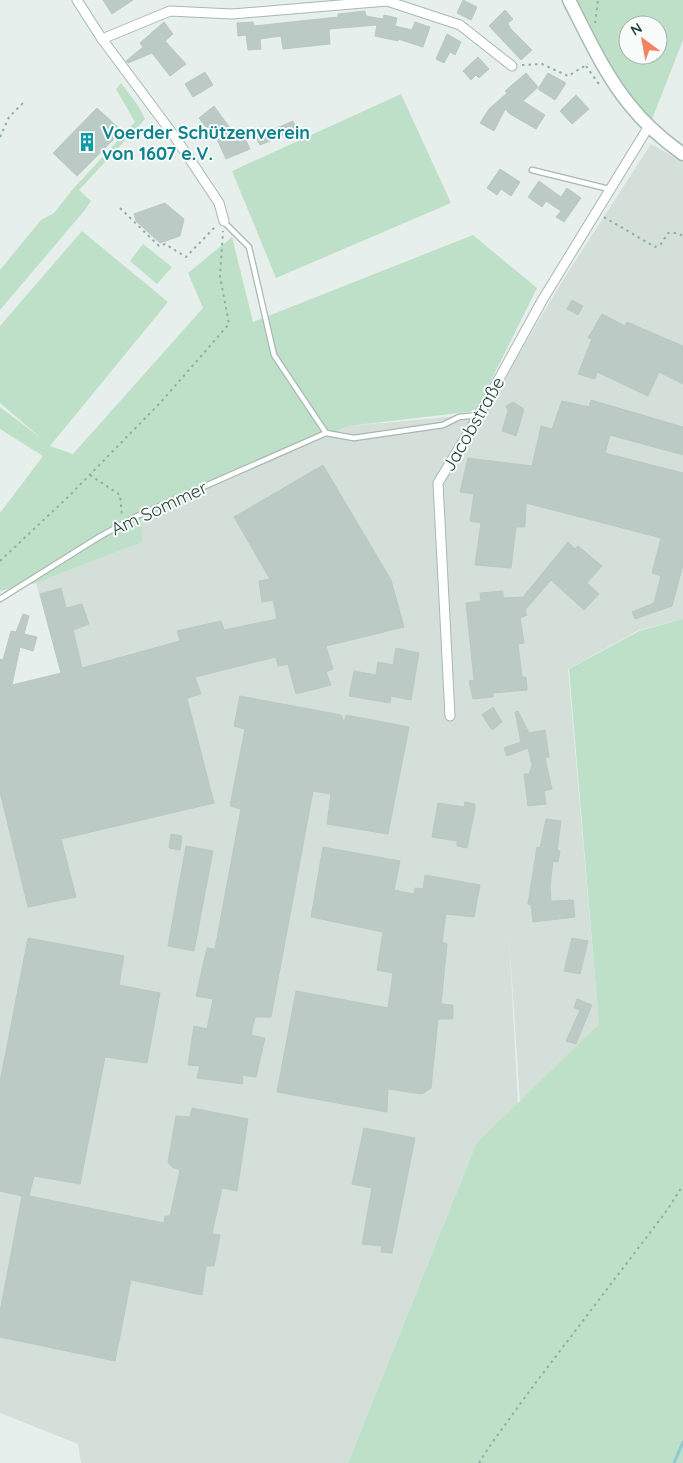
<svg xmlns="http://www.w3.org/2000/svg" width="683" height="1463" viewBox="0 0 683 1463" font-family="Quicksand,sans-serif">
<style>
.built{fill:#d4dfda}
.green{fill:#bfe0c8;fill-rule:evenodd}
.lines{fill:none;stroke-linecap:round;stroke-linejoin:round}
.stream{stroke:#8ec9d4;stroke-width:3}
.building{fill:#bbcac4;stroke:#b8c9c2}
.service-casing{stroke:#a8b8b2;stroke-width:7}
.minor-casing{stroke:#a8b8b2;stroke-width:11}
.secondary-casing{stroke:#a4bbb3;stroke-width:15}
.path{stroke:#86b3a5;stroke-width:2;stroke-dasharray:2.5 4;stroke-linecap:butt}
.service{stroke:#fff;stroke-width:4.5}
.minor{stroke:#fff;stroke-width:9}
.secondary{stroke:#fff;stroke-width:12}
.labels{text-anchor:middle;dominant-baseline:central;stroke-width:4;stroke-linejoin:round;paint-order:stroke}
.culture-label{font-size:18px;font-weight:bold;fill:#0d838f;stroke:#f7fbf9;text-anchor:start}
.street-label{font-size:18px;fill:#24423a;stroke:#f7fbf9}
</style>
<rect width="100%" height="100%" fill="#e6efeb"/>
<polygon class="built" points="651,144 683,162 683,619 639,630 568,669 599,1024 520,1102 509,935 518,1105 476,1144 348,1463 81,1463 78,1444 0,1413 0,688 61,673 36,583 143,542 141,518 348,426 483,414 563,280"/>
<g class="green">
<path d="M572,0H683V40L651,122L603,57ZM628,25H658V55H628Z"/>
<polygon points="121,83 139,107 145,119 79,190 91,201 84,211 0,310 0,270 41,220 54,213 73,189 135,122 116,89"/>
<polygon points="401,94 451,203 276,278 232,171"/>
<polygon points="82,231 168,302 50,446 73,454 203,308 188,273 232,237 253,322 473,235 537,288 476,411 348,426 141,518 143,542 36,583 0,591 0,513 43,456 0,429 0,407 42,439 0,403 0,326"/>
<polygon points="143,244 172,267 157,284 130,261"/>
<polygon points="683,619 683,1463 348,1463 476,1144 599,1024 569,669 639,631"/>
</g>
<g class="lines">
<polyline class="stream" points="674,1463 683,1442"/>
</g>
<g class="building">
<polygon points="103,0 133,0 112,14"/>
<polygon points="463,0 477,7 471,20 457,13"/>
<polygon points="505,10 513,19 508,23 510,28 532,50 521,60 489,26"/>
<polygon points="365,11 366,16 383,19 384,15 397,18 395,26 412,30 415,22 430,27 423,47 398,39 398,41 375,36 377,25 329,29 330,44 283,49 281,36 260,39 261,49 248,50 246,35 238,36 237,23 253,22 254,26 338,17 338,14"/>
<polygon points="164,22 173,34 165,41 186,64 170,76 152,53 128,63 126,61 143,47 140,43"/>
<polygon points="447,34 461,42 455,55 450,52 444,63 436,59"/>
<polygon points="478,57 489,69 479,78 476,75 471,80 463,71"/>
<polygon points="205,72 213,85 193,97 185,84"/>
<polygon points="526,73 538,87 523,101 545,115 536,129 510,114 505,109 494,131 480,123 489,109 507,93 505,91"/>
<polygon points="548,73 566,83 555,100 538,89"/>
<polygon points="576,95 589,109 572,124 560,111"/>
<polygon points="214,106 238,139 244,136 250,149 226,159 216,137 214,138 199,118"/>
<polygon points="97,108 122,131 77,176 53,153"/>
<polygon points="293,121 297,130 260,145 256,137"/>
<polygon points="500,169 520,182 511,196 501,189 497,195 487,188"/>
<polygon points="539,181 561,197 567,188 581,198 564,222 556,217 561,211 546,201 542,207 528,197"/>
<polygon points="165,203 184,219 180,236 160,243 136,221 134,214"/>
<polygon points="572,300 583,306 578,315 567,309"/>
<polygon points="602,314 625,326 627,322 683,346 683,384 659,372 648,396 597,372 595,379 578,374 592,339 588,338"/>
<polygon points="591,400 683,427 683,455 610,435 605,453 683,473 683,565 672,606 635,619 632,612 654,603 661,576 652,573 661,538 526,503 525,527 516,527 511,568 475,565 481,523 470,521 474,494 460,492 468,458 532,466 541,426 552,429 562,401 589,407"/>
<polygon points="513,402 524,409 516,436 502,431 508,411 506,406"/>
<polygon points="323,465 391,580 404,627 326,646 333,669 326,672 331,685 296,694 288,664 278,666 276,657 195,677 201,694 187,698 214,803 61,839 76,897 28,907 0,792 0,659 3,660 11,631 16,632 23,614 29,616 24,634 37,637 33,651 20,647 12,685 61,673 40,594 61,588 66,608 82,604 89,624 73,630 82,668 180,641 177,631 221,621 224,630 277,619 273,600 262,602 259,581 270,579 234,517"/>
<polygon points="568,542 575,549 578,546 602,566 587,583 599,594 584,610 551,580 525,610 527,615 520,618 524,643 518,644 522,677 526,677 527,690 493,693 493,697 473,699 469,681 474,680 466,603 481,601 480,593 503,591 503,598 523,597"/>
<polygon points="396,648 419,653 411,700 391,696 390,703 349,696 354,671 376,675 378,662 393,665"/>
<polygon points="240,696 341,715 344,723 346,715 409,727 388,834 327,824 331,794 313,791 271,1017 255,1017 251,1035 265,1038 256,1077 242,1075 243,1084 197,1078 200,1066 188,1065 194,1026 207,1029 213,999 196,996 207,948 215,949 241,809 230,806 245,729 234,726"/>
<polygon points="493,707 502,722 492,730 482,715"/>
<polygon points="518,711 529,733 545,730 549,757 545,758 552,789 544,791 546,804 528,806 524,774 529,774 532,765 528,748 507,756 504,748 521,742 515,712"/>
<polygon points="465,802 475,804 475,809 467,848 457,846 457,841 432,837 438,803 464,807"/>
<polygon points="546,819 561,821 557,850 560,851 558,862 553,861 550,887 551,901 573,900 575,917 533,922 531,905 528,904 537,847 540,848"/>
<polygon points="171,834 182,836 180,850 169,848"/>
<polygon points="186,846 213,851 194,951 168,946"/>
<polygon points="323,847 400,861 394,890 414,894 415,888 423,889 425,875 480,885 474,917 446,914 442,942 447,944 441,1004 453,1005 453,1019 438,1019 431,1088 422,1094 388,1089 387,1112 277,1092 296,991 388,1008 393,973 377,970 383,932 311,917"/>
<polygon points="28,938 124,956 119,985 160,993 147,1063 105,1057 80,1184 34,1176 29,1196 164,1223 165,1216 170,1216 180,1170 172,1167 168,1162 176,1116 190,1117 192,1108 248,1119 237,1191 222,1188 212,1234 220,1235 214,1266 206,1266 202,1295 131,1280 115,1361 0,1337 0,1312 22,1196 0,1191 0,1082"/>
<polygon points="572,938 588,941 580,974 564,971"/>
<polygon points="577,999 592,1005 576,1044 566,1041 580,1010 574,1008"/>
<polygon points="364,1128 415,1138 392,1253 381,1252 382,1246 362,1244 372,1188 352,1184"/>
</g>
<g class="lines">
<g class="service-casing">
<g id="service">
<polyline points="532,170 609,189"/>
<polyline points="224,222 249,247 274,355 326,433 354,438 443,425 459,417 479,415"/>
<polyline points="0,599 99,537 137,516 326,433"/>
</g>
</g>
<g class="minor-casing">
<g id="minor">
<polyline points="77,0 102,39 175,137 219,203 224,221"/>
<polyline points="102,39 170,11 232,14 387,1 460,25 512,66"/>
<polyline points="450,716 438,483 479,415 543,299 649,126"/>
</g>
</g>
<g class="secondary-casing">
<path id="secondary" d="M569,0C587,35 604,73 629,104C644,123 663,140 683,154"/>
</g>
<g class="path">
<polyline points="595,23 598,0"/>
<polyline points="522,65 542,64 568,76 588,64"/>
<polyline points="586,66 601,87"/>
<polyline points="0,137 9,117 25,101"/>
<polyline points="120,208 159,246 165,244 186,257 215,227"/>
<polyline points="604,217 655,247 661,244 668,233 677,233 683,236"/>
<polyline points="90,475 120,495 122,517"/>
<polyline points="0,561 69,496 161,402 229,324 220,276 223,231"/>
<polyline points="479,1463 489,1447 531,1389 668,1209 683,1185"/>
</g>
<use href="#service" class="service"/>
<use href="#minor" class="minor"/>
<use href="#secondary" class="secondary"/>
</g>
<defs>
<g id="building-bare" transform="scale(1.5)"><path d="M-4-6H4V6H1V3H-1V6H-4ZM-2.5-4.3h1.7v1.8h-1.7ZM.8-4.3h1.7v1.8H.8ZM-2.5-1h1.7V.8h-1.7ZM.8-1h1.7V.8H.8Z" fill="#0f9aa8" stroke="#f7fbf9" stroke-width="2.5" paint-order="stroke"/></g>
</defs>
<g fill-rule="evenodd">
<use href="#building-bare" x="87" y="142"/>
</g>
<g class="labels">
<g class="culture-label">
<text x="102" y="132">Voerder Schützenverein<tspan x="102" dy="21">von 1607 e.V.</tspan></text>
</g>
<g class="street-label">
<text transform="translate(473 424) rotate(-60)">Jacobstraße</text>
<text transform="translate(159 508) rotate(-25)">Am Sommer</text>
</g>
</g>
<g transform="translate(643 40) rotate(328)"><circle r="24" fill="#f7fbf9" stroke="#a3b1ad"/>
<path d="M0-4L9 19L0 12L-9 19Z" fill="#f4845f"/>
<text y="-8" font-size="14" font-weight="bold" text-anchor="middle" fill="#24423a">N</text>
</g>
</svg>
